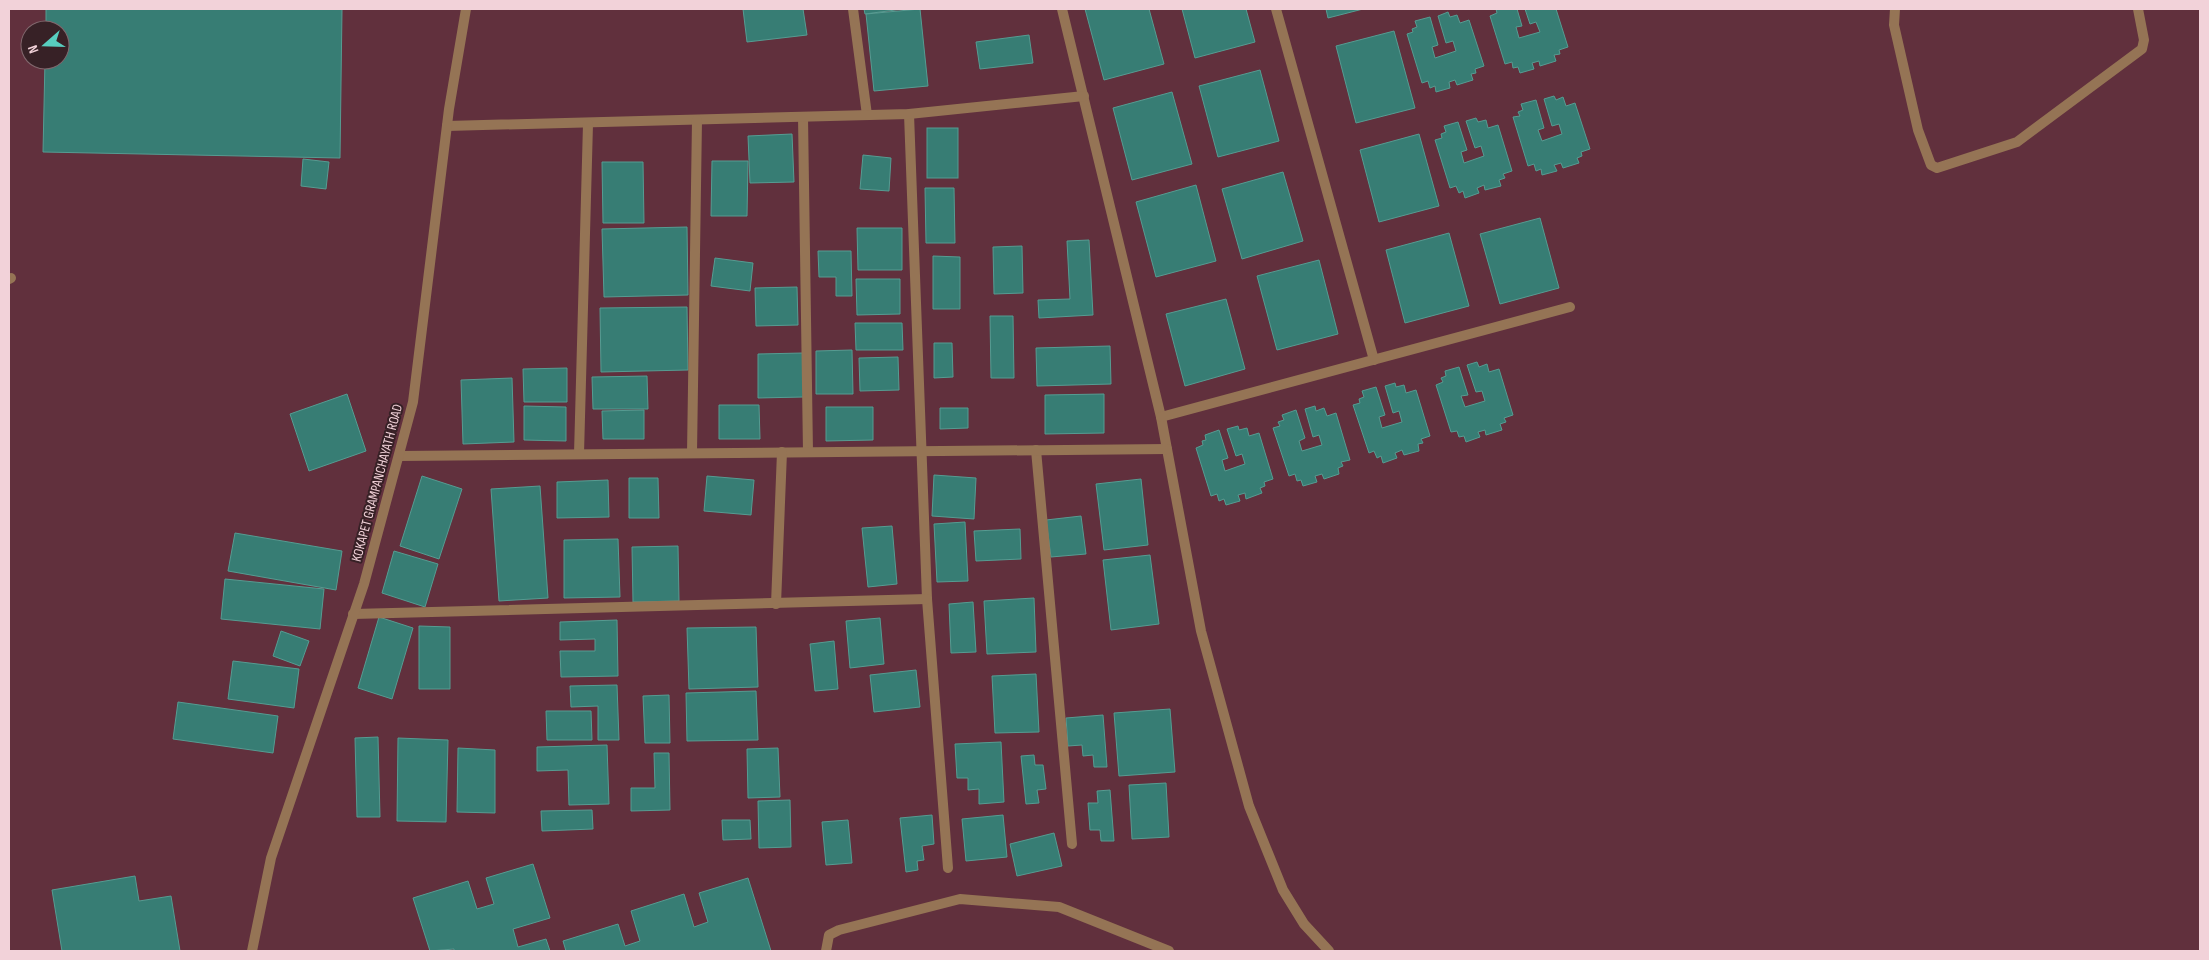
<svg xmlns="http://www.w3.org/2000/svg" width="2209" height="960" viewBox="0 0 2209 960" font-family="'Sofia Sans Condensed',sans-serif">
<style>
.building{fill:#377d74;stroke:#569c92}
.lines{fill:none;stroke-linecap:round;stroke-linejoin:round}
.street{stroke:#957455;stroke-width:10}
.labels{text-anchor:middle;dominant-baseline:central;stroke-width:4;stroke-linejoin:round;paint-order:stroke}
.street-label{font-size:14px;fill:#f2d2d9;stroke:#372126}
</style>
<rect width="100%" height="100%" fill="#61303d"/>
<g class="building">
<polygon points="46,9 342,9 340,158 43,152 45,60 60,60 60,30 46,30"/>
<polygon points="743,9 803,9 807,35 747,42"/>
<polygon points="864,9 903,9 865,14"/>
<polygon points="920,9 928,86 874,91 866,14"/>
<polygon points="1085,9 1149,9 1164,64 1104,80"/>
<polygon points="1182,9 1246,9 1255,42 1195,58"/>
<polygon points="1326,9 1363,9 1328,18"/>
<polygon points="1496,9 1517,9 1522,26 1516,27 1519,38 1540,32 1536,22 1530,24 1525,9 1556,9 1568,47 1559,50 1560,54 1554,55 1556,61 1540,66 1539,61 1532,63 1534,69 1520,73 1518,67 1513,68 1512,62 1505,64 1490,16 1497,13"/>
<polygon points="1448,12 1450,17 1457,15 1460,23 1469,20 1484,66 1475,69 1476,73 1471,74 1473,80 1457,85 1455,80 1449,82 1450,88 1436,92 1435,86 1430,88 1428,81 1422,83 1407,34 1413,32 1412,29 1417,27 1415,21 1430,17 1438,45 1432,47 1435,58 1456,51 1453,41 1446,43 1438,16"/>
<polygon points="1394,31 1415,108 1356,123 1336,46"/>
<polygon points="1029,35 1033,63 980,69 976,42"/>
<polygon points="1260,70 1279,141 1218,157 1199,86"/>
<polygon points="1172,92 1192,164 1132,180 1113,108"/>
<polygon points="1554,96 1556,100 1563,97 1566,106 1575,103 1590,149 1581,152 1582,156 1577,158 1579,163 1563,168 1561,163 1554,165 1557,171 1542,175 1541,169 1536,171 1534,164 1528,166 1513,117 1520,116 1518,112 1523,110 1521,104 1536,100 1544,128 1538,130 1542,141 1562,134 1559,124 1552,126 1544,99"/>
<polygon points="1476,118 1478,122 1486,120 1488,128 1498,125 1512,171 1503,174 1505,178 1499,180 1501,186 1485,190 1484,185 1477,188 1479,193 1465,198 1463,191 1459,193 1456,186 1450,188 1435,140 1442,138 1441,134 1446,132 1444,126 1458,122 1467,150 1461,152 1464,163 1484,156 1481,146 1475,148 1466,121"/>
<rect x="927" y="128" width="31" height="50"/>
<polygon points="792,134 794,182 750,183 748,136"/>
<polygon points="1419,134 1439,206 1379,222 1360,150"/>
<polygon points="863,155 891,158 889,191 860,189"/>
<polygon points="303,159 329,162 326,189 301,186"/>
<polygon points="712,161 748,161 747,216 711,216"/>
<polygon points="602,162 643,162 644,223 603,223"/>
<polygon points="1283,172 1303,241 1242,259 1222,189"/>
<polygon points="1196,185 1216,261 1156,277 1136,202"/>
<polygon points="925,188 954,188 955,243 926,243"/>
<polygon points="1540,218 1559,288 1500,304 1480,234"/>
<polygon points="687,227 688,295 604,297 602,229"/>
<polygon points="857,228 902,228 902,270 858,270"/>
<polygon points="1449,233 1469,306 1405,323 1386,250"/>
<polygon points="1089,240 1093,315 1039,318 1038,300 1070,299 1067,241"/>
<polygon points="1022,246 1023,293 994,294 993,247"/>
<polygon points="818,251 851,251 852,296 836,296 836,277 819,277"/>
<polygon points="933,256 960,257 960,309 933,309"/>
<polygon points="715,258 753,263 750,291 711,286"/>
<polygon points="1319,260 1338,334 1277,350 1257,276"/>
<polygon points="856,279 900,279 900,314 857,315"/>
<polygon points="797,287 798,325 756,326 755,288"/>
<polygon points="1226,299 1245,369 1185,386 1166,314"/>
<polygon points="687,307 688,370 601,372 600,308"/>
<polygon points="990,316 1013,316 1014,378 991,378"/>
<polygon points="855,323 902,323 903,350 856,350"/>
<polygon points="934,343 952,343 953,377 934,378"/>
<polygon points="1110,346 1111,384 1037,386 1036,348"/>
<polygon points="852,350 853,394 816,394 816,351"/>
<polygon points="803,353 804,397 758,398 758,354"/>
<polygon points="898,357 899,390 860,391 859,358"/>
<polygon points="1477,362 1479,367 1487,364 1489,372 1499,369 1513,415 1504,418 1506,422 1500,424 1502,430 1486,435 1485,430 1478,432 1480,437 1466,442 1464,436 1459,437 1457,431 1451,432 1436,385 1443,382 1441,378 1446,376 1445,371 1459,367 1468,395 1461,396 1465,407 1485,401 1482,391 1476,392 1467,365"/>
<polygon points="567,368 567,402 524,402 523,369"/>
<polygon points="647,376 648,409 593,409 592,377"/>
<polygon points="512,378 514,442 463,444 461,380"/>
<polygon points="1395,383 1396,387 1404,385 1406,393 1416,390 1430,436 1421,439 1423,443 1418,444 1419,451 1404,455 1402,450 1395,453 1397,458 1383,463 1381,456 1377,458 1374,451 1369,453 1353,405 1360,403 1359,399 1364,397 1362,391 1376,387 1385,415 1379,417 1382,428 1402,422 1399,411 1393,413 1385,386"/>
<polygon points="347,394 366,451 309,471 290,414"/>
<polygon points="1104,394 1104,433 1045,434 1045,395"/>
<polygon points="719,405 759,405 760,439 719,439"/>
<polygon points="524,406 566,407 566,441 524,440"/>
<polygon points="1315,406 1316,411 1324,408 1327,416 1336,413 1350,460 1341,462 1343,466 1338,468 1339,474 1324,479 1322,474 1315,476 1317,482 1303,486 1301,480 1297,481 1295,474 1289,476 1273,428 1280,426 1278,422 1284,420 1282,415 1296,410 1305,438 1299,441 1302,451 1322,445 1319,435 1313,437 1305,409"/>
<polygon points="826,407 873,407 873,440 826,441"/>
<polygon points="940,408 968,408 968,428 940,429"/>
<polygon points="644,410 644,439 603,439 602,411"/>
<polygon points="1238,426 1239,430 1247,428 1249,436 1259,433 1273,479 1264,482 1265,486 1260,488 1262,493 1246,499 1245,493 1238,495 1240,501 1226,505 1224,499 1219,501 1217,494 1211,496 1196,448 1203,445 1202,441 1206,440 1205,435 1219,430 1228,458 1222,460 1225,471 1245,464 1242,454 1236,456 1227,429"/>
<polygon points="934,475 976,478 974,519 932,516"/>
<polygon points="422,476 462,489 439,559 400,546"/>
<polygon points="707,476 754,480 751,515 704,511"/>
<polygon points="629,478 658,478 659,518 629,518"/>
<polygon points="1141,479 1148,545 1104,550 1096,484"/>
<polygon points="608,480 609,517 557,518 557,482"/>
<polygon points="540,486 548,598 499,601 491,489"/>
<polygon points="1081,516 1086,554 1051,557 1046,520"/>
<polygon points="965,522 968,581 937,582 934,524"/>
<polygon points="892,526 897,584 868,587 862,528"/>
<polygon points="1020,529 1021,559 976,561 974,531"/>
<polygon points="235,533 342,551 336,590 228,571"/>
<polygon points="618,539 620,597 564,598 564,540"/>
<polygon points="678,546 679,601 633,602 632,547"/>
<polygon points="394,551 438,564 425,607 382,593"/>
<polygon points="1150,555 1159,624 1111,630 1103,560"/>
<polygon points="225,579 324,589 320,629 221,619"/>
<polygon points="1034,598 1036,652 987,654 984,601"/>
<polygon points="973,602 976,652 951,653 949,604"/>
<polygon points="379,617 413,628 392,699 358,688"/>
<polygon points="880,618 884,664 850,668 846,621"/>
<polygon points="617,620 618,676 561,677 560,651 595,651 595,639 560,640 560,622"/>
<polygon points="419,626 450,627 450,689 419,689"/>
<polygon points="756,627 758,687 689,689 687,628"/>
<polygon points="281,631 309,641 300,666 273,656"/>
<polygon points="834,641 838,689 815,691 810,644"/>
<polygon points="233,661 299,669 294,708 228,699"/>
<polygon points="916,670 920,707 874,712 870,675"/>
<polygon points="1036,674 1039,732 995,733 992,676"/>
<polygon points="617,685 619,740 598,740 598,706 571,707 570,686"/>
<polygon points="756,691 758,740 687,741 686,693"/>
<polygon points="669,695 670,743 645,743 643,696"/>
<polygon points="178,702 278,716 273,753 173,739"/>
<polygon points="1170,709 1175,772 1119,776 1114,713"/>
<polygon points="546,711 591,711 592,740 547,740"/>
<polygon points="1103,715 1107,767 1094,767 1093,755 1083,756 1082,745 1068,746 1066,718"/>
<polygon points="378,737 380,817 357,817 355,738"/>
<polygon points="398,738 448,740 446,822 397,821"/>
<polygon points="1001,742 1004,802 979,804 979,789 968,790 968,778 957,778 955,744"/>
<polygon points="607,745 609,804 569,805 568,770 537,771 537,747"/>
<polygon points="458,748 495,750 495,813 457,812"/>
<polygon points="778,748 780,797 748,798 747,749"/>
<polygon points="654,753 669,753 670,810 631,811 631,788 655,788"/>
<polygon points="1034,755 1035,765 1043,765 1046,789 1037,790 1039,803 1026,804 1021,756"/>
<polygon points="1166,783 1169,837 1132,839 1129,785"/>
<polygon points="1110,790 1114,841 1101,841 1100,830 1090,830 1088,803 1098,803 1097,791"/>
<polygon points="790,800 791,847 759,848 758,801"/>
<polygon points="592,810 593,829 542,831 541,811"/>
<polygon points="932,815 934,844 922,846 924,860 917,861 918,870 906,872 900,818"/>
<polygon points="1003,815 1007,857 966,861 962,819"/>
<polygon points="722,820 750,820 751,839 723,840"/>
<polygon points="848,820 852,863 826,865 822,822"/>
<polygon points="1054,833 1062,866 1017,876 1010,844"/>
<polygon points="533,864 550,918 513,929 518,947 546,939 550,951 454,951 454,949 430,951 413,898 468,881 477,909 494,904 486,878"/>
<polygon points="135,876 139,901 171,896 180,951 62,951 52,890"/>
<polygon points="748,878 771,951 566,951 563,941 618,924 625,946 640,941 631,911 684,894 694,927 708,922 699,893"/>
</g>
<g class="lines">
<g class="street">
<polyline points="853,9 867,115"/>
<polyline points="1062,9 1161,417 1201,631 1249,806 1283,890 1304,924 1329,951"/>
<polyline points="1276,9 1374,360"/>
<polyline points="1895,9 1894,25 1918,130 1931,165 1937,168 2017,142 2142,49 2144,40 2138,9"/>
<polyline points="909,114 927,599 948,868"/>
<polyline points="803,117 808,452"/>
<polyline points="447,126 909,114 1084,96"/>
<polyline points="9,279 11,278"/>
<polyline points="1161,417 1570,307"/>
<polyline points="1036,450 1072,844"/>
<polyline points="692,453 697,120"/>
<polyline points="579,454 588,124"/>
<polyline points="399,456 1167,449"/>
<polyline points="776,604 782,452"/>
<polyline points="353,614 927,599"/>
<polyline points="252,951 271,858 364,584 413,402 449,109 466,9"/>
<polyline points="826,951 829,935 839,930 960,899 1059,907 1169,951"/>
</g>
</g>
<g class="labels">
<g class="street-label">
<text transform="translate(377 483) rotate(-75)">KOKAPET GRAMPANCHAYATH ROAD</text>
</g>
</g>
<rect width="2209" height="960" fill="none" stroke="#f2d2d9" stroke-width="20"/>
<g transform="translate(45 45) rotate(250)"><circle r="24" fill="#372126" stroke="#82686e"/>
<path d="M0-4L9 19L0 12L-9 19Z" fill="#58cebf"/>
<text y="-8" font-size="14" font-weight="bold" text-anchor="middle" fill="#f2d2d9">N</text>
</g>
</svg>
